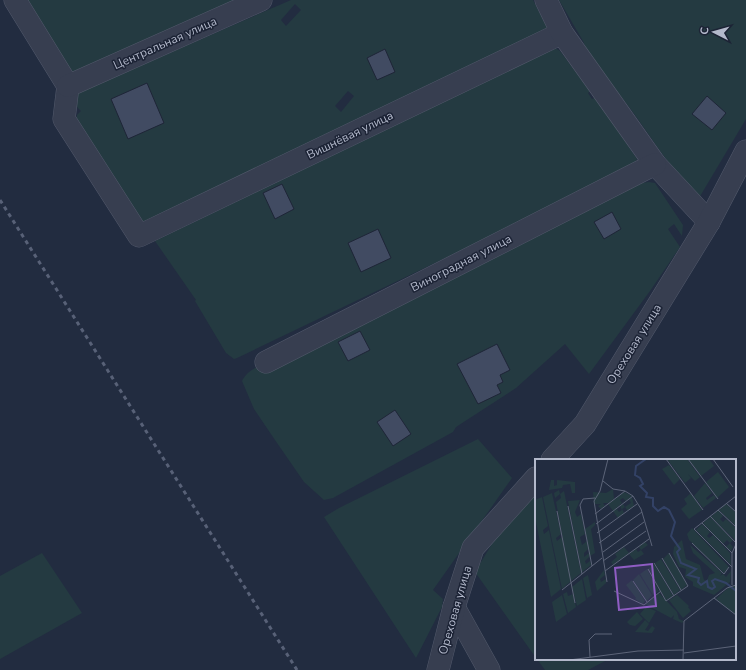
<svg xmlns="http://www.w3.org/2000/svg" width="746" height="670" viewBox="0 0 746 670" font-family="'Nunito Sans',sans-serif">
<style>
.green{fill:#243a41;fill-rule:evenodd}
.building{fill:#414b62;stroke:#1e2537}
.lines{fill:none;stroke-linecap:round;stroke-linejoin:round}
.minor-casing{stroke:#52596b;stroke-width:23}
.minor{stroke:#373e50;stroke-width:22}
.rail{stroke:#586177;stroke-width:3;stroke-dasharray:4 4;stroke-linecap:butt}
.labels{text-anchor:middle;dominant-baseline:central;stroke-width:3;stroke-linejoin:round;paint-order:stroke}
.street-label{font-size:12px;fill:#b3b9cb;stroke:#1c2335}
.inset-river{fill:none;stroke:#334266;stroke-width:2}
.inset-road{fill:none;stroke:#5c6478;stroke-width:1}
.view{fill:#8f5dc3;fill-opacity:0.15;stroke:#8f5dc3;stroke-width:2}
.inset-edge{fill:none;stroke:#b3b9cb;stroke-width:2}
</style>
<rect width="100%" height="100%" fill="#222c40"/>
<g class="green">
<polygon points="22,0 250,0 77,76 60,63"/>
<path d="M291,0H533L547,27L546,33L144,222L137,219L76,125L77,115L81,111L77,107L75,94ZM295,4L301,10L286,26L281,20ZM348,91L354,96L341,112L335,106Z"/>
<path d="M559,0H746V119L699,198C670,170 650,134 626,103C613,86 599,71 586,55L588,53L583,41Z"/>
<polygon points="553,48 557,49 560,51 590,91 588,93 592,99 595,98 600,104 637,159 631,169 237,358 234,359 226,353 195,301 196,300 155,241"/>
<path d="M649,182L655,183L683,225L682,236L674,224L668,229L680,247L650,291L589,374L565,344L516,388L456,427L453,432L333,498L324,500L304,482L275,440L254,409L242,381C247,371 257,367 267,362L641,183Z"/>
<polygon points="478,439 512,478 433,590 443,599 442,607 416,658 324,517 339,508"/>
<polygon points="536,490 536,658 475,572 501,529"/>
<polygon points="42,553 82,613 0,659 0,576"/>
<polygon points="537,659 609,659 588,670 545,670"/>
</g>
<g class="building">
<polygon points="385,49 395,72 377,80 367,58"/>
<polygon points="147,83 164,123 128,139 111,99"/>
<polygon points="707,96 726,113 712,130 692,114"/>
<polygon points="282,184 294,209 275,219 263,193"/>
<polygon points="612,212 621,229 604,239 594,222"/>
<polygon points="378,229 391,258 361,272 348,243"/>
<polygon points="360,331 370,350 348,361 338,342"/>
<polygon points="497,344 510,370 500,375 503,382 497,385 501,393 478,404 457,364"/>
<polygon points="395,410 411,434 393,446 377,422"/>
</g>
<g class="lines">
<g class="minor-casing">
<g id="minor">
<polyline points="15,0 68,86 64,119 139,236 562,33"/>
<polyline points="546,0 562,33 655,164 709,222"/>
<polyline points="68,86 261,0"/>
<polyline points="266,362 655,164"/>
<polyline points="552,460 585,424 709,222 746,151"/>
<polyline points="454,607 489,670"/>
<polyline points="438,670 454,607 473,548 536,478"/>
</g>
</g>
<use href="#minor" class="minor"/>
<polyline class="rail" points="0,200 297,670"/>
</g>
<g class="labels">
<g class="street-label">
<text transform="translate(165 43) rotate(-24)">Центральная улица</text>
<text transform="translate(350 135) rotate(-26)">Вишнёвая улица</text>
<text transform="translate(461 263) rotate(-27)">Виноградная улица</text>
<text transform="translate(634 344) rotate(-58)">Ореховая улица</text>
<text transform="translate(455 610) rotate(-74)">Ореховая улица</text>
</g>
</g>
<g transform="translate(535 459)">
<rect width="201" height="201" fill="#222c40"/>
<path d="M132,0H152L165,18L160,22L153,15L156,19L150,24ZM153,0H174L179,7L166,17ZM134,6L145,20L139,26L127,10ZM183,13L194,28L182,39L171,23ZM16,21H19V27L22,26V21L40,23V34H37L35,25L28,26L27,29L14,31ZM170,24L177,34L171,39L172,41L179,36L181,39L168,49L159,37ZM78,30L79,40L73,44H68L70,47L66,50L63,47L66,45H59L58,33L71,34ZM24,31L25,35L29,32L46,114L36,122L21,43L26,39L25,35L20,39L19,34ZM89,33L97,37L91,42L88,39L85,41L87,44L78,52L73,45ZM17,34L26,75L21,79L22,82L27,78L36,122L27,130L8,38ZM156,34L167,51L154,60L146,50L152,45L149,40ZM7,38L13,67L8,71L9,75L14,71L26,130L16,138L0,58V41ZM97,38L99,47L93,52L90,48L87,50L89,54L83,59L78,52L82,50L84,53L87,51L85,47L88,45L90,48L96,44L94,40ZM45,41L40,53L42,58L46,55L50,75L45,78L47,86L52,82L53,90L49,94V98L54,94V98L50,102L51,105L55,102L56,106L47,113L33,42ZM191,45L201,54V67L184,51ZM183,51L188,57L185,60L188,63L191,60L201,69V82L176,58ZM175,58L198,81L195,84L198,88L196,92L191,88L195,84L192,81L188,85L168,64ZM60,63V66L56,70L60,94L55,97L50,70ZM167,65L175,73L172,77L174,79L178,76L195,94L196,106L161,71ZM157,69L194,108L189,114L154,81L152,75ZM147,81L151,100L165,106L169,121L172,122L174,116L180,114L158,94L155,86L187,114L185,117L188,115L191,118L196,112L195,123L179,136L158,127V123L150,118L151,110L144,108L138,95L139,88ZM110,83L113,86L106,91L109,95L99,101L94,95L101,90L103,93L106,91L104,88ZM89,88L94,94L78,106L76,103L82,98L80,95ZM134,94L152,126L146,131L128,100ZM126,100L145,131L139,136L120,104ZM119,105L138,137L131,141L113,110ZM112,110L124,132L118,136L105,115ZM69,111L70,116L65,120L66,123L71,120V124L62,132L60,123ZM104,115L117,136L112,142L98,121ZM53,116L57,136L52,139L48,119ZM47,120L51,141L42,147L37,128ZM97,121L110,142L108,145L100,140L101,139L91,126ZM201,127V156L181,140L194,128ZM32,133L33,137L38,135L41,148L33,154L28,135ZM124,134L142,153L144,160L149,162L147,164L138,160L139,156L136,159L110,145ZM27,136L32,155L21,163L17,143ZM142,136L154,147L153,148L156,152L148,159L134,141ZM111,148L121,152L114,164L105,155ZM102,153L108,160L100,167L95,166L92,163ZM110,161L114,165L110,171L113,172L117,167L120,169L117,174L100,173Z" fill="#243a41"/>
<path class="inset-river" d="M111,0L101,7L100,16L105,19L108,25L105,27L112,34L111,38L118,39V47L123,52L129,48L134,51L140,63L136,77L145,90L142,93L146,104L161,110L153,116L164,119L163,123L166,126L172,122L173,128L177,130L180,128L177,122L180,120L191,124L201,132"/>
<path class="inset-road" d="M131,0L168,51M153,0L183,40M178,0L198,28M68,22L78,30L90,32L98,37L106,50L117,87M191,44L201,53M33,47L47,115M183,51L201,68M22,52L40,144M60,55L90,32M175,57L201,84M167,64L197,94M61,65L98,37M62,74L102,45M64,84L107,53M157,84L189,115L194,108M68,93L109,63M127,99L146,131M68,102L111,72M119,104L139,137M57,107L45,46L48,40L60,39M197,108L159,70L201,37M113,110L131,142L153,127L134,94M70,112L114,80M98,122L112,143M72,123L59,42L65,32L73,0M197,126V94L201,85M27,131L67,99M79,132L109,146L126,132M179,139L201,156M149,194L201,187M55,198L54,181L60,175H77M34,201L103,192L149,191M148,201L149,162L192,129L201,126"/>
<path class="view" d="M117,105L121,147L84,151L80,109Z"/>
<rect width="201" height="201" class="inset-edge"/>
</g>
<g transform="translate(714 32) rotate(276)" stroke="#1c2335" stroke-width="3" paint-order="stroke">
<path d="M0-3L7 15L0 10L-7 15Z" fill="#b3b9cb"/>
<text y="-6" font-size="11" font-weight="bold" text-anchor="middle" fill="#b3b9cb">С</text>
</g>
</svg>
